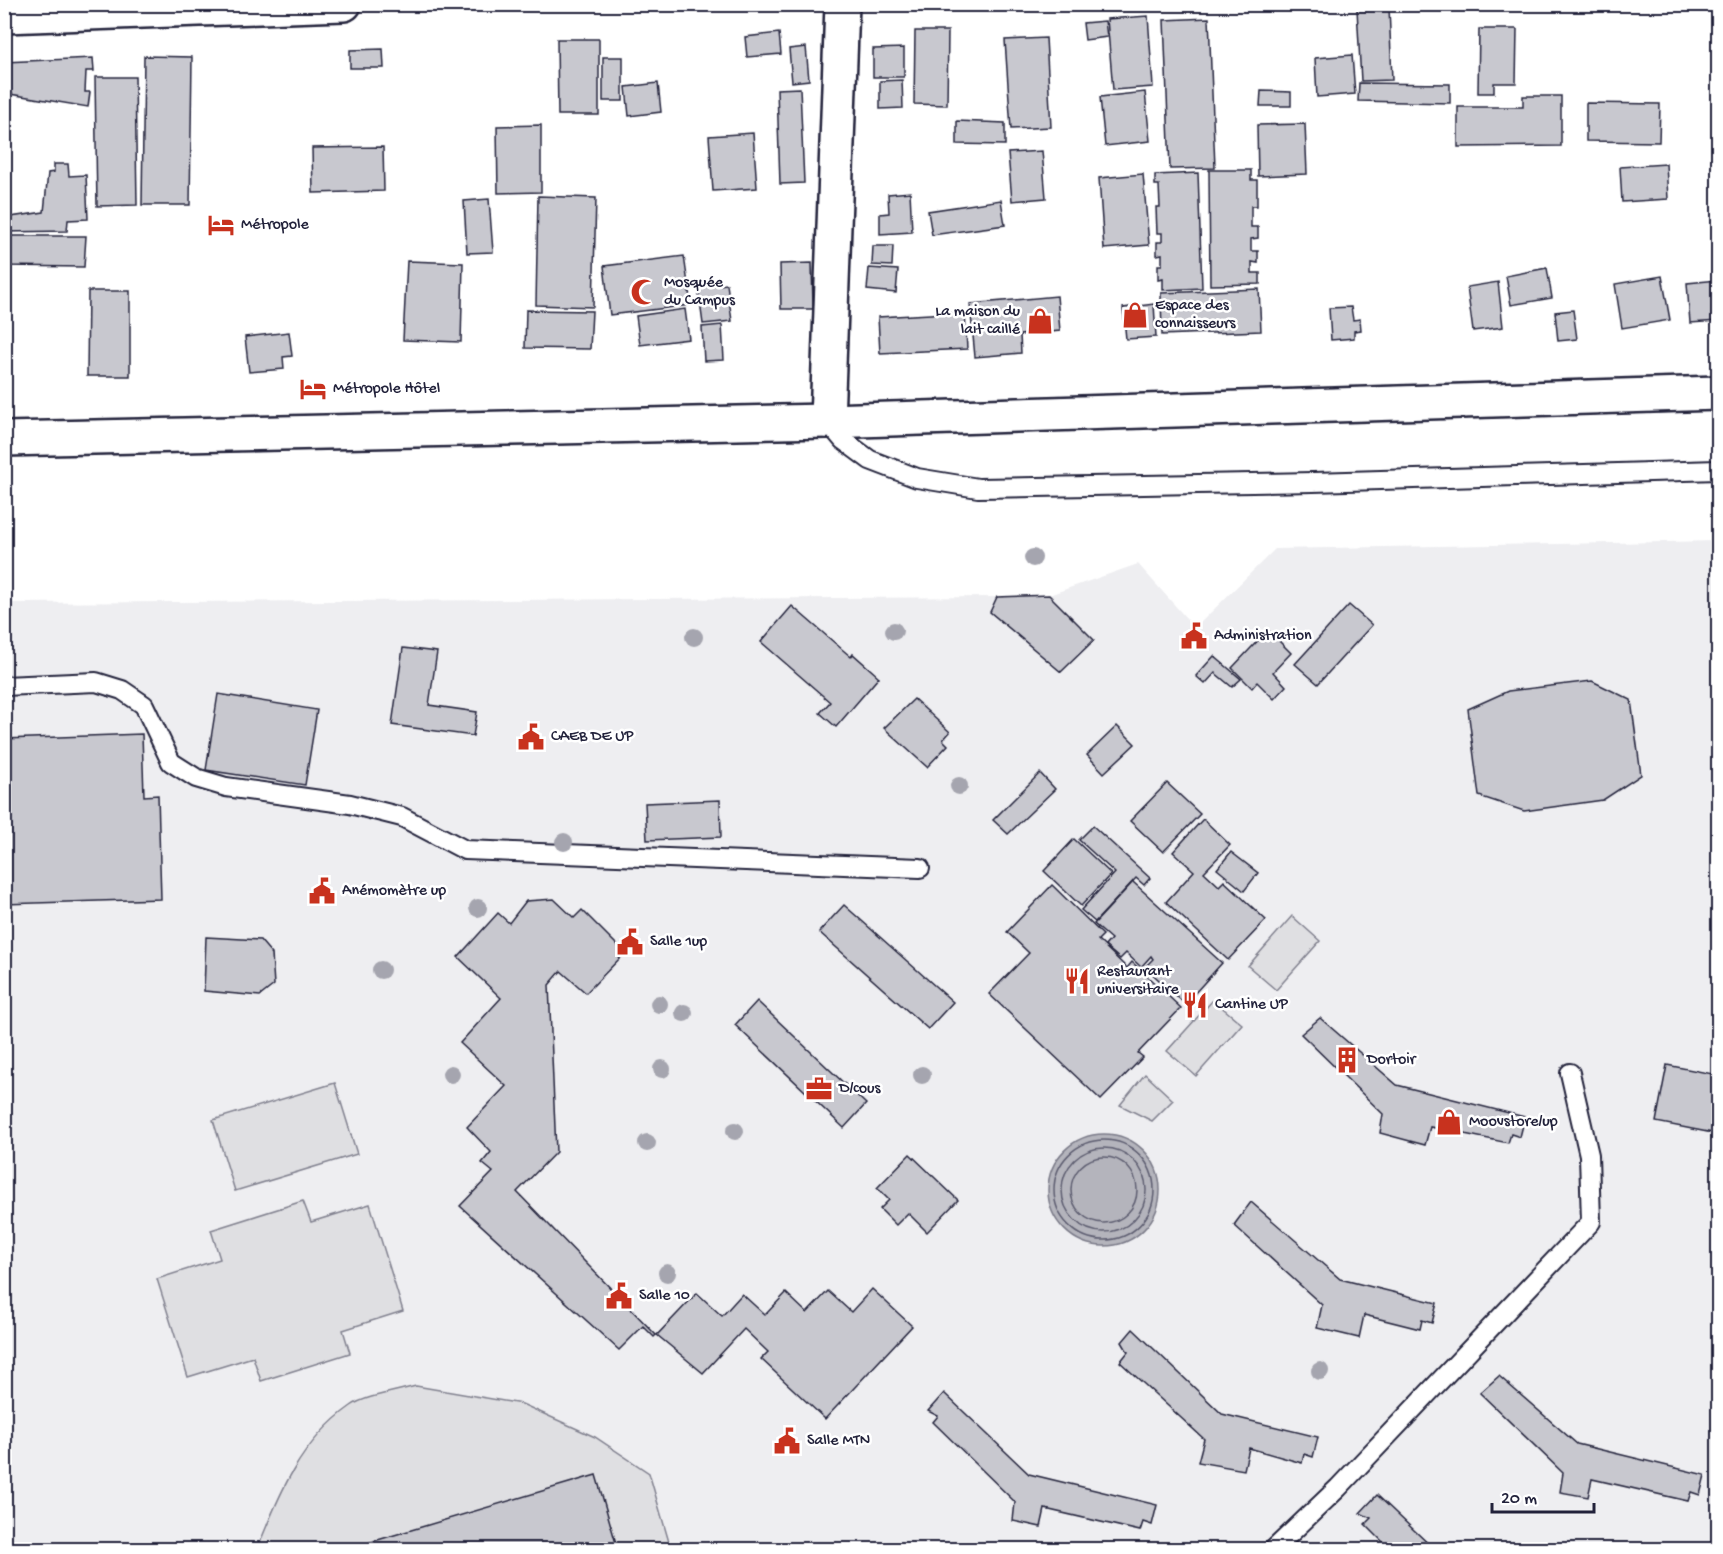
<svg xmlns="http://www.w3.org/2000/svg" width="1723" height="1554" viewBox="0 0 1723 1554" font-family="'Gochi Hand',sans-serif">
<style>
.built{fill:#eeeef1}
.green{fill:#dfdfe2;stroke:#80808e;stroke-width:1.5}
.water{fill:#b4b4bc;stroke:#7a7a88;stroke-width:1.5}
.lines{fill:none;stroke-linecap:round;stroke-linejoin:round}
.shore{stroke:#5c5c6f;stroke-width:1.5}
.building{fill:#c8c8cf;stroke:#22223b;stroke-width:1.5}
.lane-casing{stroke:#22223b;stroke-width:22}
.street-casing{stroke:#22223b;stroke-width:38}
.secondary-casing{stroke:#22223b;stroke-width:38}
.lane{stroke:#fff;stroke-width:18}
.street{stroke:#fff;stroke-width:33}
.secondary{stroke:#fff;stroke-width:33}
.tree{fill:#a5a5af}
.labels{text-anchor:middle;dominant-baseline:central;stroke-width:5;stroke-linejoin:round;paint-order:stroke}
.poi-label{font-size:16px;fill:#22223b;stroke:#fff;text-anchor:start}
</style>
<rect width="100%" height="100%" fill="#fff"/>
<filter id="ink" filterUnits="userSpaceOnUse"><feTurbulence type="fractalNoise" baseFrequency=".0167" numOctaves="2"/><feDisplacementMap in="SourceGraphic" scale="12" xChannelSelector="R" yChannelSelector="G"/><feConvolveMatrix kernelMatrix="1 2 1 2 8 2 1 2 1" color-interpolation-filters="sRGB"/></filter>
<g filter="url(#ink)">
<polygon class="built" points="1718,541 1718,1549 5,1549 4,603 997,597 1049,595 1138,564 1195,628 1275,549"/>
<g class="green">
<polygon points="1292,916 1320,941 1276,990 1248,966"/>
<polygon points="1213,1000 1242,1024 1196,1076 1167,1051"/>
<polygon points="1145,1074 1173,1100 1152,1121 1120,1105"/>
<polygon points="335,1083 357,1154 235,1191 213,1120"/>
<polygon points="303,1201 311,1222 370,1204 403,1311 343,1330 350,1353 261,1381 253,1357 188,1377 157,1279 220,1259 211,1230"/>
<path d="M416,1386L522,1404L595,1437L649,1473L671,1549L257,1550C279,1494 300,1442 351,1406C364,1396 399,1391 416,1386Z"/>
</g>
<circle class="water" cx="1104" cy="1190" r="56"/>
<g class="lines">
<g class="shore">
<circle cx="1104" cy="1190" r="50"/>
<circle cx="1104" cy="1190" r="42"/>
<circle cx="1104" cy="1190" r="33"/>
</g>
</g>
<g class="building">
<polygon points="1389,7 1392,80 1361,81 1357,9"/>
<polygon points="1148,16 1153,87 1113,90 1107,19"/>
<polygon points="1209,18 1215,168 1170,169 1164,20"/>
<polygon points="1105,21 1107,37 1085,40 1083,23"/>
<polygon points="1479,29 1517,29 1516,83 1494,83 1494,93 1478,93"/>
<polygon points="915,31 948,31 947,105 914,104"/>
<polygon points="779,33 781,54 747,57 745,37"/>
<polygon points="1046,38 1051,127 1011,129 1005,40"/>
<polygon points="557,39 599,39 599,115 558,115"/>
<polygon points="806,47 809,80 792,82 789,49"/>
<polygon points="904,48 904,77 873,77 873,49"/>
<polygon points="383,49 384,68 350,68 350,50"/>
<polygon points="1352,55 1355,94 1317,97 1315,58"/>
<polygon points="144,56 192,57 190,205 142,205"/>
<rect x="603" y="57" width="20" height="44"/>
<polygon points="93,58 94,71 86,71 85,92 90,92 88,107 4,93 4,62"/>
<polygon points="95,77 135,77 137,205 97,206"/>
<polygon points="902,80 903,108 880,109 880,81"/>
<polygon points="658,83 661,112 629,116 626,87"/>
<polygon points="1359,83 1450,84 1450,103 1358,101"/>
<polygon points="800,88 804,183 780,184 777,89"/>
<polygon points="1261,91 1291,92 1291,106 1260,106"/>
<polygon points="1145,92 1150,141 1105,146 1100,97"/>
<polygon points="1523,96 1561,96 1561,146 1458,147 1458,107 1523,107"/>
<polygon points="1586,103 1660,104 1659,142 1586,141"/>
<polygon points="957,121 1005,123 1005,145 957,144"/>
<polygon points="1305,124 1307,174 1258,176 1257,125"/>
<polygon points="541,125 541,192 498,193 497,126"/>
<polygon points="753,133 757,188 713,191 709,136"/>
<polygon points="383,147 384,191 313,193 312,148"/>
<polygon points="1042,151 1046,198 1012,201 1008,153"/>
<polygon points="54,164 68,164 69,176 86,175 88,219 68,220 67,231 4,232 4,218 44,212 48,173 54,172"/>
<polygon points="1666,164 1668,199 1622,202 1620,167"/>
<polygon points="1209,170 1251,170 1251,180 1257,180 1257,206 1251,206 1251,227 1258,227 1258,238 1251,239 1251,251 1258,251 1258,263 1252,262 1252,273 1260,273 1260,284 1210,285"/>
<polygon points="1198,173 1202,288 1163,290 1163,279 1158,280 1158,265 1162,265 1162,254 1157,255 1157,242 1162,242 1162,233 1157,233 1156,207 1160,207 1159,185 1155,185 1155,175"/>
<polygon points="1143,174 1149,245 1104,249 1099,178"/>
<polygon points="910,192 912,232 880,234 880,214 889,213 888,194"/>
<polygon points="538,196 596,198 593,307 536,305"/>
<polygon points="489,199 493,252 467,253 464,201"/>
<polygon points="1001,200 1005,225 932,235 928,211"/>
<polygon points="4,236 86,236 84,267 4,266"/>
<polygon points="873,246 893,246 892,266 872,265"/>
<polygon points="684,256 691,305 610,315 604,266"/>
<polygon points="407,261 463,263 461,342 403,340"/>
<polygon points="812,263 813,309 781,309 780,264"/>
<polygon points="869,268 898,270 896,293 867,290"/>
<polygon points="1547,268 1552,298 1511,305 1506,276"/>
<polygon points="1662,276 1670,320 1622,328 1615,284"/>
<polygon points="1718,280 1718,321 1690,323 1687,283"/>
<polygon points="1498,282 1503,327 1473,331 1467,287"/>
<polygon points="727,284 732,321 703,324 698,287"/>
<polygon points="1259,289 1261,331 1162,335 1161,293"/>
<polygon points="88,291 130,291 130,376 87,376"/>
<polygon points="1057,296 1060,331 1020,335 1021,353 975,357 970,304"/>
<polygon points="1154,304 1156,337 1126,339 1123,308"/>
<polygon points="1351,307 1353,320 1360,319 1361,330 1354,331 1354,338 1331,340 1329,308"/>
<polygon points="685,309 689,339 640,345 636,316"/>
<polygon points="526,310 592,311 590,349 525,348"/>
<polygon points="1573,310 1577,339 1558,341 1555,312"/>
<polygon points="965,312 967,349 880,353 878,317"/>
<polygon points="722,325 724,360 704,361 702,327"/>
<polygon points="289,332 292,356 283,357 284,369 249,372 245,337"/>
<polygon points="1049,595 1094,640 1061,672 990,612 997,597"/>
<polygon points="1349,605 1372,625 1318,684 1295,664"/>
<polygon points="792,606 851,657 853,654 879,677 836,727 820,713 830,702 761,642"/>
<polygon points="1268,630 1291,653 1273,672 1286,686 1274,699 1257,682 1252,688 1232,668"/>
<polygon points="403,648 437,652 429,705 477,712 473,736 392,725"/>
<polygon points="1214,656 1241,679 1232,687 1215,673 1205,684 1196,676"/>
<polygon points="1592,681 1631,700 1641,775 1603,800 1524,811 1479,796 1468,709 1508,691"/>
<polygon points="218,694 317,710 305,785 206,770"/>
<polygon points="914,699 950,732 943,740 948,745 927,767 884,728"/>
<polygon points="1117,726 1135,744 1104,773 1087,755"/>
<polygon points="142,734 144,796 158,795 161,899 4,904 4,739"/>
<polygon points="1040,773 1055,789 1008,834 993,820"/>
<polygon points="1167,783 1200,814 1163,852 1130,821"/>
<polygon points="720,800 721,837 647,840 645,803"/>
<polygon points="1203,819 1230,845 1204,872 1219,886 1224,881 1266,920 1228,960 1166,902 1194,871 1173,852"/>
<polygon points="1093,826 1150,878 1144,885 1136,878 1095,922 1081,910 1115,873 1079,840"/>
<polygon points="1074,839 1111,874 1081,906 1044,871"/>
<polygon points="1231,852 1258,873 1244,891 1217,869"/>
<polygon points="1133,882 1222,963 1185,1004 1145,967 1153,959 1151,956 1141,967 1126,953 1120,959 1105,946 1111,939 1094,924"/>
<polygon points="1052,885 1103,935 1098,940 1127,968 1132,962 1181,1008 1138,1053 1143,1057 1101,1100 989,994 1029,953 1007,932"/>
<polygon points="554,899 574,918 582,910 625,953 586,993 561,971 549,985 556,1152 517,1192 656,1335 654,1337 643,1326 619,1350 460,1206 493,1172 482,1163 491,1152 467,1127 506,1086 460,1043 501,998 458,957 498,913 509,923 526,901"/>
<polygon points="844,905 953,1002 928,1029 819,932"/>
<polygon points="206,937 260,940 272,954 274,985 260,996 204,991"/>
<polygon points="757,1001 866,1104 844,1128 735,1025"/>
<polygon points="1320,1018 1397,1085 1525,1117 1520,1137 1511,1134 1508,1143 1430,1127 1425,1145 1380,1133 1383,1114 1301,1034"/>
<polygon points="1667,1065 1718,1075 1718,1134 1656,1122"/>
<polygon points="910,1154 958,1200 927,1232 908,1213 896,1225 880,1209 889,1200 877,1188"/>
<polygon points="1251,1202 1340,1279 1437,1303 1432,1323 1422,1320 1420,1329 1364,1315 1359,1338 1317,1328 1322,1305 1234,1225"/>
<polygon points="872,1289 912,1326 825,1419 761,1359 768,1352 744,1329 703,1373 657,1335 697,1293 722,1316 742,1294 765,1315 786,1293 807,1313 828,1291 851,1312"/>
<polygon points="1133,1329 1222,1414 1318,1437 1313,1457 1304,1454 1302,1463 1249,1448 1244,1470 1198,1462 1204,1439 1120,1362 1128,1352 1122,1342"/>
<polygon points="1499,1376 1577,1444 1705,1475 1700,1495 1691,1492 1688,1501 1592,1479 1588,1497 1560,1492 1563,1473 1480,1393"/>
<polygon points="944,1393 1029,1474 1157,1505 1152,1525 1143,1522 1140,1531 1045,1509 1041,1527 1013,1521 1015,1502 933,1422 938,1416 928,1411"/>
<polygon points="596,1475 618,1550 344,1550"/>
<polygon points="1377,1495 1435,1550 1391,1550 1365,1524 1371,1518 1360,1513"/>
</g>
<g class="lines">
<g class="lane-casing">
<g id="lane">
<polyline points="827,421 843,440 870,460 917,478 978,488 1313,482 1718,470"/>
<polyline points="4,686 96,682 122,690 144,705 171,762 196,778 226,787 350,804 402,817 465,850 920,868"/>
<polyline points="1273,1550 1338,1488 1591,1222 1589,1155 1570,1073"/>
</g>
</g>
<g class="street-casing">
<polyline id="street" points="4,16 344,4"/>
</g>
<g class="secondary-casing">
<g id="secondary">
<polyline points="827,421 842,4"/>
<polyline points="4,439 827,421 1718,393"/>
</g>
</g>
<use href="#lane" class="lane"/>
<use href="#street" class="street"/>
<use href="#secondary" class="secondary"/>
</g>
<g class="tree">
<circle cx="1033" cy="558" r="9"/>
<circle cx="894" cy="631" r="9"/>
<circle cx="694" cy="637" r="9"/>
<circle cx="959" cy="786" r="9"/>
<circle cx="564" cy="842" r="9"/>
<circle cx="478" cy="908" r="9"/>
<circle cx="381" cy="970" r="9"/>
<circle cx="659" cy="1004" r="9"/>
<circle cx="684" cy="1013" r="9"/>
<circle cx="662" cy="1069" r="9"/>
<circle cx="451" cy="1074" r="9"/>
<circle cx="922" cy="1075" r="9"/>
<circle cx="735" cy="1131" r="9"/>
<circle cx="647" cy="1143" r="9"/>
<circle cx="667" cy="1273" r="9"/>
<circle cx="1320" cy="1371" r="9"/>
</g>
</g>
<defs>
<g id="hotel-bare" transform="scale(2.07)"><path d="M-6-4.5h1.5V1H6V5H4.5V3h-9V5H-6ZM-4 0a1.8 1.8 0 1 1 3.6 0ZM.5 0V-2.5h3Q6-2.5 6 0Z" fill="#c8321e" stroke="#fff" stroke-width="2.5" paint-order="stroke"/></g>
<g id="mosque-bare" transform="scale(2.07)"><path d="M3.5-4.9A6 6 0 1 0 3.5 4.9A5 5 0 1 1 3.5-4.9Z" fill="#c8321e" stroke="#fff" stroke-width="2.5" paint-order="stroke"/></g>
<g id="shop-bare" transform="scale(2.07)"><path d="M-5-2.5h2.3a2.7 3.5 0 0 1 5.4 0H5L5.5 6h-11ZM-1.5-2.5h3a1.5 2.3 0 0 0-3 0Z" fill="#c8321e" stroke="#fff" stroke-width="2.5" paint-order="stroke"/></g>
<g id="civic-bare" transform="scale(2.07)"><path d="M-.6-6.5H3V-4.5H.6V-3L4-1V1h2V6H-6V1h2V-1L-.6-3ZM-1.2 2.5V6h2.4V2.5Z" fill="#c8321e" stroke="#fff" stroke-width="2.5" paint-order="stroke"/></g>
<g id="restaurant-bare" transform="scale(2.07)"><path d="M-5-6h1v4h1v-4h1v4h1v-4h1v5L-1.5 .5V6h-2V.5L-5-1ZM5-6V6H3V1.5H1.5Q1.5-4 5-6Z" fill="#c8321e" stroke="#fff" stroke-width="2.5" paint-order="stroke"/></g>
<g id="building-bare" transform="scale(2.07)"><path d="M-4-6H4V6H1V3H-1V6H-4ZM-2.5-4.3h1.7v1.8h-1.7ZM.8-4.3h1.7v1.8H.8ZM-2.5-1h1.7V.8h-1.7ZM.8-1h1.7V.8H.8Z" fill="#c8321e" stroke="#fff" stroke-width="2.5" paint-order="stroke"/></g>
<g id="office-bare" transform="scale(2.07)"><path d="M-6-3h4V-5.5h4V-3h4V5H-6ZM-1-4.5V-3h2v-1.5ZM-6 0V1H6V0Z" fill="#c8321e" stroke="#fff" stroke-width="2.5" paint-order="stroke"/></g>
</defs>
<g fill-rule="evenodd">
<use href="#hotel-bare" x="221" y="225"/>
<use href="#mosque-bare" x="644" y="292"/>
<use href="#shop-bare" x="1135" y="315"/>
<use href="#shop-bare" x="1040" y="321"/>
<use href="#hotel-bare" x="313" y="389"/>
<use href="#civic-bare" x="1194" y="636"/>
<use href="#civic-bare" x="531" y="737"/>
<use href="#civic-bare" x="322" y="891"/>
<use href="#civic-bare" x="630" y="942"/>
<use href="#restaurant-bare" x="1077" y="981"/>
<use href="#restaurant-bare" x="1195" y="1005"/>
<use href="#building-bare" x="1347" y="1060"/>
<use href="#office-bare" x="819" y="1089"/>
<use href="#shop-bare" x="1449" y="1122"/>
<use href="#civic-bare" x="619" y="1296"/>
<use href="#civic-bare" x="787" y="1441"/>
</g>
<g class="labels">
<g class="poi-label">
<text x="241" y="225">Métropole</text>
<text x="664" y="283">Mosquée<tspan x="664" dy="18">du Campus</tspan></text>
<text x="1155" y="306">Espace des<tspan x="1155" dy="18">connaisseurs</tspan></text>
<text x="1020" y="312" text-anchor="end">La maison du<tspan x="1020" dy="18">lait caillé</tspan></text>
<text x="333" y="389">Métropole Hôtel</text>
<text x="1214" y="636">Administration</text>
<text x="551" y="737">CAEB DE UP</text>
<text x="342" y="891">Anémomètre up</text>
<text x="650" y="942">Salle 1up</text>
<text x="1097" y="972">Restaurant<tspan x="1097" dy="18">universitaire</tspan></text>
<text x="1215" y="1005">Cantine UP</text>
<text x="1367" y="1060">Dortoir</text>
<text x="839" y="1089">D/cous</text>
<text x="1469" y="1122">Moovstore/up</text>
<text x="639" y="1296">Salle 10</text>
<text x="807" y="1441">Salle MTN</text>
</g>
</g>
<rect width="1723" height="1554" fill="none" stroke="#fff" stroke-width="24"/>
<rect x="12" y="12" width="1699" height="1530" fill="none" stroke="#22223b" stroke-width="2" filter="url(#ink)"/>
<path d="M1492 1503v9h102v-9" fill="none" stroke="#22223b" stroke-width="3"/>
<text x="1501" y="1503" font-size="18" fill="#22223b" stroke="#ffffff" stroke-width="4.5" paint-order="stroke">20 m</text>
</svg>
